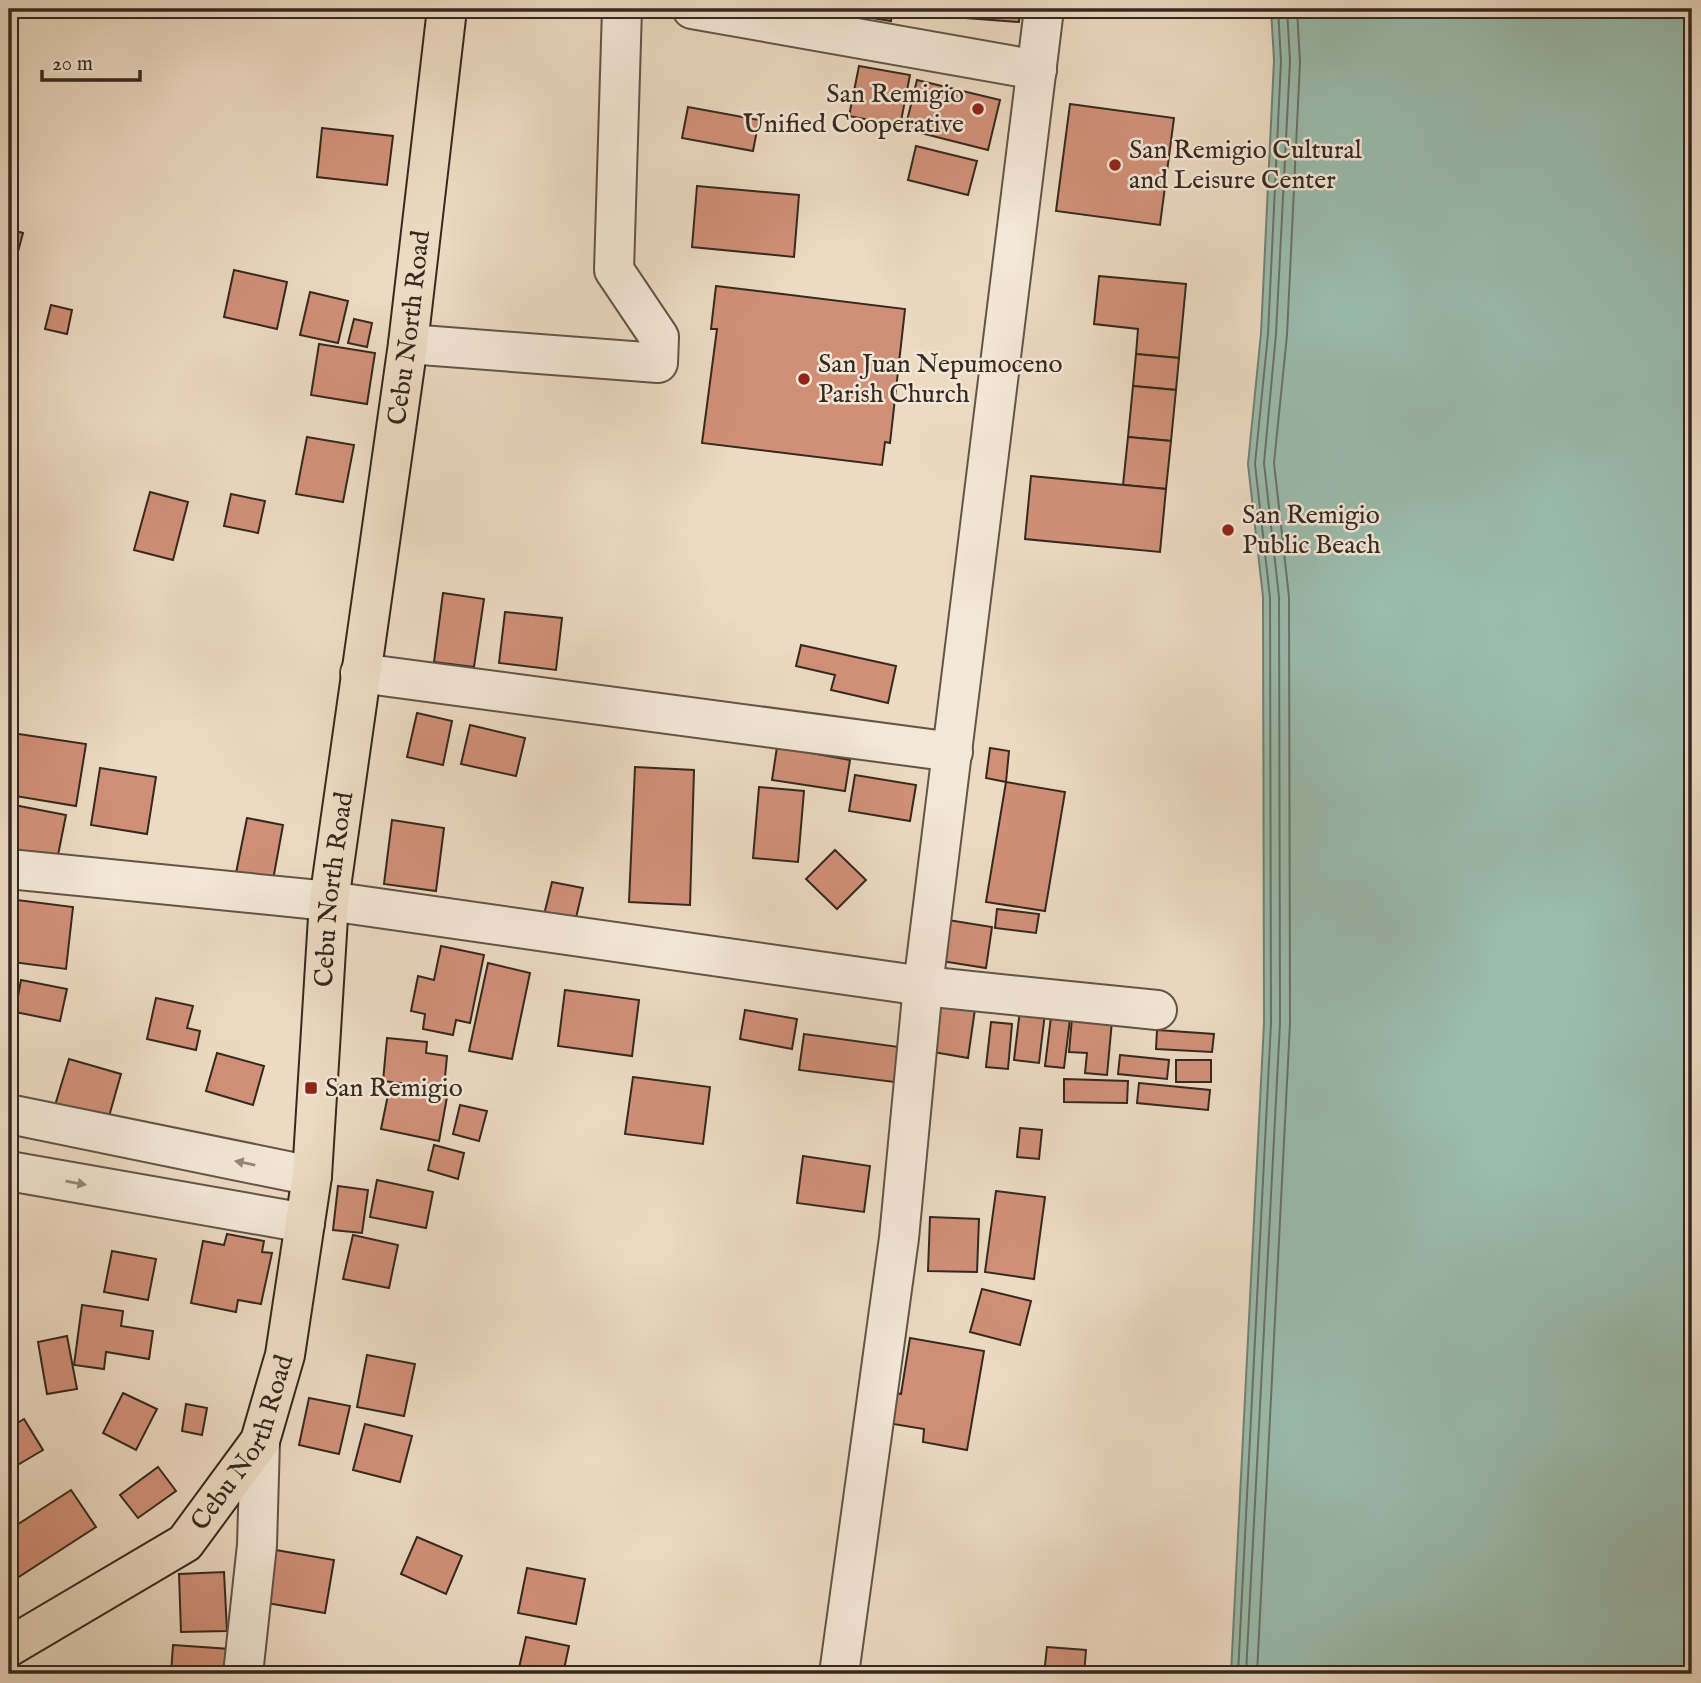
<svg xmlns="http://www.w3.org/2000/svg" width="1701" height="1683" viewBox="0 0 1701 1683" font-family="'IM FELL English',serif">
<style>
.water{fill:#9abbad;stroke:#728074;stroke-width:2}
.lines{fill:none;stroke-linecap:round;stroke-linejoin:round}
.shore{stroke:#687266;stroke-width:2}
.building{fill:#d09078;stroke:#35281f;stroke-width:2}
.minor-casing{stroke:#635448;stroke-width:42}
.major-casing{stroke:#35281f;stroke-width:42}
.minor{stroke:#f3e7d7;stroke-width:38}
.major{stroke:#ecdac2;stroke-width:38}
.oneway{fill:#94887b}
.poi-dot{fill:#8f2418;stroke:#f3e7d7;stroke-width:2.5}
.labels{text-anchor:middle;dominant-baseline:central;stroke-width:5;stroke-linejoin:round;paint-order:stroke}
.poi-label{font-size:26px;fill:#35281f;stroke:#f3e7d7;text-anchor:start}
.street-label{font-size:26px;fill:#35281f;stroke:#f3e7d7}
</style>
<rect width="100%" height="100%" fill="#ecdac2"/>
<filter id="stains"><feTurbulence type="fractalNoise" baseFrequency=".00286" numOctaves="4"/><feColorMatrix values="0 0 0 0 .2 0 0 0 0 .09 0 0 0 0 .02 0 0 0 .5 -.17"/></filter>
<radialGradient id="worn" r=".72"><stop offset=".6" stop-color="#630" stop-opacity="0"/><stop offset="1" stop-color="#630" stop-opacity=".3"/></radialGradient>
<polygon class="water" points="1271,9 1692,9 1692,1674 1231,1674 1264,1023 1263,597 1248,464 1261,333 1274,60"/>
<g class="lines">
<g class="shore">
<polyline points="1238,1674 1271,1023 1270,598 1255,464 1268,334 1281,61 1278,9"/>
<polyline points="1246,1674 1280,1023 1279,597 1264,463 1276,334 1290,61 1287,9"/>
<polyline points="1257,1674 1290,1023 1289,597 1274,463 1287,335 1300,62 1297,9"/>
</g>
</g>
<g class="building">
<polygon points="841,9 893,9 891,21 841,13"/>
<polygon points="966,9 1020,9 1019,22 966,18"/>
<polygon points="859,66 910,75 900,126 849,116"/>
<polygon points="917,80 1000,100 988,150 905,129"/>
<polygon points="1070,104 1174,118 1160,225 1056,211"/>
<polygon points="688,107 759,120 753,151 682,138"/>
<polygon points="322,128 393,136 387,185 317,177"/>
<polygon points="916,146 977,161 968,195 908,180"/>
<polygon points="697,186 799,195 794,257 692,247"/>
<polygon points="9,229 23,233 16,259 9,257"/>
<polygon points="9,267 16,269 9,297"/>
<polygon points="234,270 287,282 277,329 224,317"/>
<polygon points="1099,276 1186,284 1179,358 1136,354 1138,329 1094,324"/>
<polygon points="716,286 905,309 890,443 885,442 882,465 702,443 717,329 711,329"/>
<polygon points="310,292 348,301 338,343 300,335"/>
<polygon points="51,305 72,310 67,334 45,329"/>
<polygon points="354,319 372,323 367,347 348,343"/>
<polygon points="319,344 375,353 367,404 311,395"/>
<polygon points="1136,354 1179,358 1176,390 1133,386"/>
<polygon points="1133,386 1176,390 1171,441 1128,437"/>
<polygon points="307,437 354,445 343,502 296,494"/>
<polygon points="1128,437 1171,441 1166,489 1123,485"/>
<polygon points="1031,476 1166,489 1160,552 1025,539"/>
<polygon points="150,492 188,502 173,560 134,550"/>
<polygon points="231,494 265,501 258,533 224,526"/>
<polygon points="443,593 484,599 474,667 434,662"/>
<polygon points="505,612 562,618 556,670 499,663"/>
<polygon points="801,645 896,666 888,703 831,690 835,675 796,666"/>
<polygon points="417,713 452,721 443,765 407,757"/>
<polygon points="470,725 525,738 516,776 461,764"/>
<polygon points="12,733 86,744 76,806 9,795"/>
<polygon points="777,747 850,760 845,791 772,780"/>
<polygon points="990,748 1009,751 1006,782 986,778"/>
<polygon points="635,767 694,770 690,905 629,902"/>
<polygon points="100,768 156,777 147,834 91,825"/>
<polygon points="855,775 916,785 910,821 849,811"/>
<polygon points="1006,782 1065,792 1045,911 986,902"/>
<polygon points="759,787 804,791 798,862 753,858"/>
<polygon points="9,804 66,815 57,860 9,852"/>
<polygon points="247,818 283,825 273,880 236,873"/>
<polygon points="392,820 444,828 436,891 384,884"/>
<polygon points="835,850 866,880 837,909 806,879"/>
<polygon points="552,882 583,888 575,922 544,915"/>
<polygon points="9,899 73,907 66,969 12,962 14,948 9,947"/>
<polygon points="997,909 1039,914 1036,933 995,928"/>
<polygon points="948,920 992,927 986,968 941,961"/>
<polygon points="441,946 484,955 470,1023 456,1020 453,1035 423,1029 425,1014 411,1011 418,976 434,980"/>
<polygon points="488,963 530,973 512,1059 469,1051"/>
<polygon points="21,980 67,989 60,1021 15,1012"/>
<polygon points="565,990 639,1000 632,1056 558,1046"/>
<polygon points="156,998 193,1006 187,1028 200,1031 196,1050 147,1039"/>
<polygon points="941,1003 975,1009 968,1058 933,1052"/>
<polygon points="745,1010 797,1019 792,1049 740,1039"/>
<polygon points="1020,1010 1045,1013 1039,1063 1014,1060"/>
<polygon points="1051,1017 1070,1019 1064,1068 1045,1066"/>
<polygon points="1072,1018 1112,1021 1107,1075 1085,1073 1087,1053 1069,1052"/>
<polygon points="991,1022 1012,1024 1008,1069 986,1067"/>
<polygon points="1157,1030 1214,1034 1212,1052 1156,1049"/>
<polygon points="804,1034 899,1047 894,1082 799,1070"/>
<polygon points="387,1038 427,1042 426,1053 447,1056 444,1088 383,1081"/>
<polygon points="217,1053 264,1066 253,1105 206,1091"/>
<polygon points="1120,1055 1169,1060 1167,1079 1118,1074"/>
<polygon points="69,1059 121,1074 106,1127 53,1112"/>
<rect x="1176" y="1060" width="35" height="22"/>
<polygon points="633,1077 710,1087 703,1144 625,1134"/>
<polygon points="1064,1079 1128,1081 1127,1103 1064,1102"/>
<polygon points="1139,1083 1210,1090 1208,1110 1137,1103"/>
<polygon points="390,1085 447,1097 439,1141 381,1129"/>
<polygon points="460,1105 487,1111 479,1141 453,1134"/>
<polygon points="1020,1128 1042,1130 1039,1159 1017,1157"/>
<polygon points="434,1145 464,1153 458,1179 428,1170"/>
<polygon points="803,1156 870,1166 864,1212 797,1203"/>
<polygon points="377,1180 433,1192 426,1228 370,1217"/>
<polygon points="338,1186 368,1190 362,1233 333,1230"/>
<polygon points="996,1191 1045,1197 1034,1279 985,1272"/>
<polygon points="930,1217 979,1219 977,1272 928,1271"/>
<polygon points="227,1234 264,1241 262,1252 272,1253 261,1304 238,1300 236,1312 191,1303 203,1241 224,1245"/>
<polygon points="353,1235 398,1245 389,1288 343,1279"/>
<polygon points="112,1251 156,1259 148,1300 104,1292"/>
<polygon points="982,1289 1031,1301 1020,1345 970,1332"/>
<polygon points="82,1305 123,1311 121,1326 153,1331 149,1359 106,1352 104,1369 74,1365"/>
<polygon points="67,1336 77,1389 47,1394 38,1342"/>
<polygon points="910,1338 984,1351 967,1450 923,1442 924,1429 881,1422 886,1391 901,1394"/>
<polygon points="367,1355 415,1364 404,1416 357,1407"/>
<polygon points="123,1393 157,1409 136,1450 103,1433"/>
<polygon points="309,1398 350,1406 339,1454 299,1445"/>
<polygon points="186,1404 207,1408 202,1435 182,1431"/>
<polygon points="24,1419 43,1450 9,1470 9,1428"/>
<polygon points="365,1424 412,1436 400,1482 353,1470"/>
<polygon points="158,1467 176,1491 138,1518 120,1495"/>
<polygon points="71,1490 96,1527 14,1580 9,1571 9,1530"/>
<polygon points="417,1537 462,1556 446,1594 401,1574"/>
<polygon points="270,1549 334,1560 325,1613 261,1602"/>
<polygon points="527,1568 585,1579 576,1624 518,1613"/>
<polygon points="224,1572 227,1631 181,1632 179,1574"/>
<polygon points="526,1637 569,1646 563,1674 519,1668"/>
<polygon points="173,1645 230,1649 228,1674 171,1674"/>
<polygon points="1047,1647 1086,1650 1084,1674 1044,1674"/>
</g>
<g class="lines">
<g class="minor-casing">
<g id="minor">
<polyline points="692,9 1037,70"/>
<polyline points="408,344 658,363 659,337 614,270 622,9"/>
<polyline points="360,673 953,752"/>
<polyline points="9,869 329,901 923,986 1157,1010"/>
<polyline points="9,1114 312,1176"/>
<polyline points="9,1171 305,1223"/>
<polyline points="243,1674 257,1545 260,1441"/>
<polyline points="839,1674 899,1238 923,986 1044,9"/>
</g>
</g>
<g class="major-casing">
<g id="major">
<path id="s1" d="M9,1647L185,1543L260,1441L285,1355L312,1176L329,901L408,344L447,9"/>
</g>
</g>
<use href="#minor" class="minor"/>
<use href="#major" class="major"/>
</g>
<defs><path id="oneway-solid" d="M-6-.8H1V-3.2L6.5 0L1 3.2V.8H-6Z" transform="scale(1.75)"/></defs>
<g class="oneway">
<use href="#oneway-solid" transform="translate(245 1163) rotate(-168)"/>
<use href="#oneway-solid" transform="translate(76 1183) rotate(10)"/>
</g>
<g class="poi-dot">
<circle cx="978" cy="109" r="7"/>
<circle cx="1115" cy="165" r="7"/>
<circle cx="804" cy="379" r="7"/>
<circle cx="1228" cy="530" r="7"/>
<rect x="304" y="1081" width="14" height="14" rx="3.5"/>
</g>
<g class="labels">
<g class="poi-label">
<text x="964" y="94" text-anchor="end">San Remigio<tspan x="964" dy="30">Unified Cooperative</tspan></text>
<text x="1129" y="150">San Remigio Cultural<tspan x="1129" dy="30">and Leisure Center</tspan></text>
<text x="818" y="364">San Juan Nepumoceno<tspan x="818" dy="30">Parish Church</tspan></text>
<text x="1242" y="515">San Remigio<tspan x="1242" dy="30">Public Beach</tspan></text>
<text x="325" y="1088">San Remigio</text>
</g>
<g class="street-label">
<text stroke="none"><textPath href="#s1" startOffset="1456">Cebu North Road</textPath></text>
<text stroke="none"><textPath href="#s1" startOffset="889">Cebu North Road</textPath></text>
<text stroke="none"><textPath href="#s1" startOffset="322">Cebu North Road</textPath></text>
</g>
</g>
<rect width="1701" height="1683" fill="none" stroke="#ecdac2" stroke-width="35"/>
<rect x="10" y="10" width="1680" height="1662" fill="none" stroke="#35281f" stroke-width="3.5"/>
<rect x="18" y="18" width="1666" height="1648" fill="none" stroke="#35281f" stroke-width="2"/>
<path d="M42 70v10h98v-10" fill="none" stroke="#35281f" stroke-width="3.5"/>
<text x="52" y="70" font-size="21" fill="#35281f" stroke="#f3e7d7" stroke-width="5" paint-order="stroke">20 m</text>
<rect width="100%" height="100%" filter="url(#stains)"/>
<rect width="100%" height="100%" fill="url(#worn)"/>
</svg>
